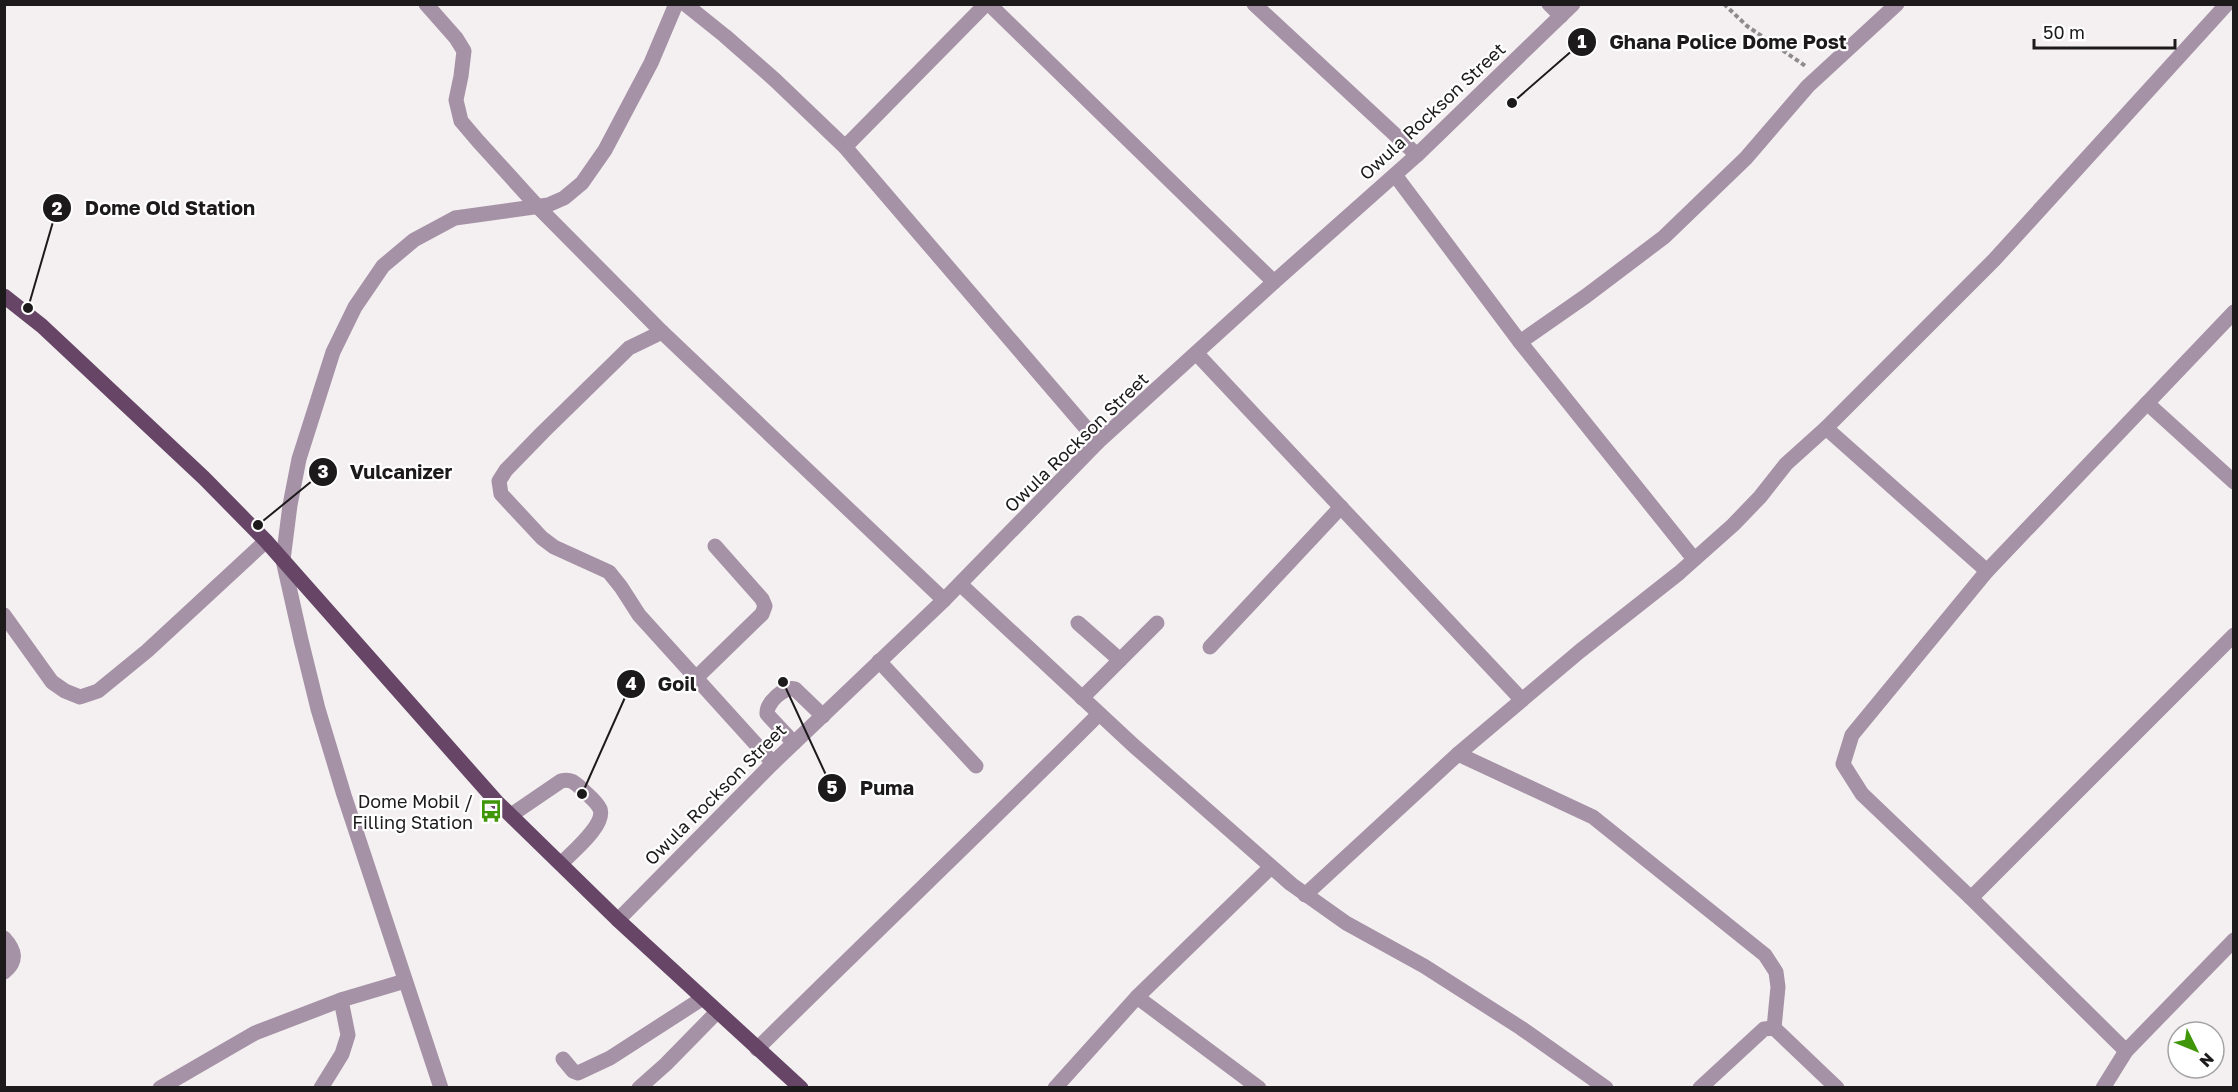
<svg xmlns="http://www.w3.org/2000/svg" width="2238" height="1092" viewBox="0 0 2238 1092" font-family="'Golos Text',sans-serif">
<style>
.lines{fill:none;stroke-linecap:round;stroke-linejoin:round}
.path{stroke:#8e8b8c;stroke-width:4;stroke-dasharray:4.5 3;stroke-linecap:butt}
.minor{stroke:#a692a6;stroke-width:15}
.major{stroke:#664566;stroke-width:15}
.labels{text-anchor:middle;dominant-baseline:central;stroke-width:4.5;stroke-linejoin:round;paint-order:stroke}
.street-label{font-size:18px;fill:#1c1a1b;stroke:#fefffe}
.poi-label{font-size:18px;fill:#1c1a1b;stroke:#fefffe;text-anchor:end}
.leader{fill:none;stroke:#1c1a1b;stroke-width:2}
.callout-dot{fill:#1c1a1b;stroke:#fefffe;stroke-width:2}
.mark-label{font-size:18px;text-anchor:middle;font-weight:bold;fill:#fff}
.callout-label{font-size:20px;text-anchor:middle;font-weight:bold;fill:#1c1a1b;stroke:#fefffe;stroke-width:4.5;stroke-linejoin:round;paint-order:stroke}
</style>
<rect width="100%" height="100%" fill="#f4f0f1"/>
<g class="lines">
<polyline class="path" points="1724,4 1747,26 1807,67"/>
<g class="minor">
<polyline points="426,4 456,38 464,51 461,76 456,100 461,121 478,141 538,207 662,332 944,600"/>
<polyline points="685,4 725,36 775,80 845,147 1098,442"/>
<polyline points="989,4 1274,282"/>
<polyline points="1254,4 1417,155"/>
<polyline points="1549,4 1561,16"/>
<polyline points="845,147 986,4"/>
<polyline points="1395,175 1520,342 1694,559"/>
<polyline points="662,332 629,348 543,432 506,470 499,481 501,494 542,538 554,547 609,572 621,587 639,615 773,763"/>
<polyline points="1520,342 1586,296 1664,237 1746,158 1808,86 1897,4"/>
<polyline points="1197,354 1522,700"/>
<polyline points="2147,403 2234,482"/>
<polyline points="1826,428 1987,571"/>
<polyline points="960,584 1133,745 1291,884 1346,923 1424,966 1521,1028 1606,1088"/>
<polyline points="4,615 52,682 65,691 80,697 98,691 147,651 266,541"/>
<polyline points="1078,623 1120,660"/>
<polyline points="1210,647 1341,507"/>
<polyline points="879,661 976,766"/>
<polyline points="696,678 762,614 765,606 762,599 715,546"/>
<polyline points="1082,698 1157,623"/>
<path d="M794,743L767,714C766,703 784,686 795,689L823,716"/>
<polyline points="1458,754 1593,817 1765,955 1776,972 1778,987 1774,1028"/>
<path d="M511,815L561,781C572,778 576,784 584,791C589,796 597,802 600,809C606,825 572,852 561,864"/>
<polyline points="1305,895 1458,754 1580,651 1679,573 1733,525 1760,497 1786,464 1826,428 1994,260 2227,4"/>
<polyline points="1971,898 2234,635"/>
<polyline points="618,920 773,763 944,600 1098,442 1274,282 1417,155 1573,4"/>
<path d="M4,938C15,950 18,961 4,972"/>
<polyline points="1137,997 1259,1088"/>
<path d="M757,1049C871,936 986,827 1099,714"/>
<polyline points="2126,1051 1971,898 1862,794 1843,764 1852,735 1987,571 2234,312"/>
<polyline points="563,1059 573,1071 578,1073 610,1058 703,998"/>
<polyline points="160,1088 255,1033 341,1000 405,981"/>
<polyline points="321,1088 342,1054 348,1035 341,1000"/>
<polyline points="441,1088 344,795 318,709 301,640 283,560 290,505 299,459 333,352 355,307 383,266 414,240 455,218 548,205 564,198 582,183 605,150 651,63 676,4"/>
<polyline points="639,1088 666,1064 717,1012"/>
<polyline points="1055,1088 1137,997 1270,868"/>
<polyline points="1700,1088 1764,1029 1774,1028 1837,1088"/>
<polyline points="2103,1088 2126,1051 2234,940"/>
</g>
<polyline class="major" points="4,296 42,326 204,478 266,541 496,801 618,920 801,1088"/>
</g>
<defs>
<g id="bus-bare" transform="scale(1.8)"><path d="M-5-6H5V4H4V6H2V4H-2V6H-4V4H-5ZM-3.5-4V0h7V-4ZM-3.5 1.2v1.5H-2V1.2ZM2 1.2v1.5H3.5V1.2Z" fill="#3f9609" stroke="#fefffe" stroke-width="2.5" paint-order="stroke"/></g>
</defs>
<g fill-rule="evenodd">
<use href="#bus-bare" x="491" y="811"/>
</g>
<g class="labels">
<g class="street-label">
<text transform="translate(1432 111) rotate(-43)">Owula Rockson Street</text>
<text transform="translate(1076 442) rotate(-44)">Owula Rockson Street</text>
<text transform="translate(715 794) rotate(-45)">Owula Rockson Street</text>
</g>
<g class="poi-label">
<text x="473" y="801">Dome Mobil /<tspan x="473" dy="21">Filling Station</tspan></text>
</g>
</g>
<path class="leader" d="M1512 103L1582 42M28 308L57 208M258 525L323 472M582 794L631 684M783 682L832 788"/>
<g class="callout-dot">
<circle cx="1512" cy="103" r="6"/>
<circle cx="28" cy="308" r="6"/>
<circle cx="258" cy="525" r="6"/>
<circle cx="582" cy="794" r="6"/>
<circle cx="783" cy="682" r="6"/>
<circle cx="1582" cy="42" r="15"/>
<circle cx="57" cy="208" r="15"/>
<circle cx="323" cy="472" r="15"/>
<circle cx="631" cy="684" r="15"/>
<circle cx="832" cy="788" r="15"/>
</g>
<g class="mark-label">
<text x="1582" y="48">1</text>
<text x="57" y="215">2</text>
<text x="323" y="478">3</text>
<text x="631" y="690">4</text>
<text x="832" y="794">5</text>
</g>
<g class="callout-label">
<text x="1728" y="49">Ghana Police Dome Post</text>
<text x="170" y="215">Dome Old Station</text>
<text x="401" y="479">Vulcanizer</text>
<text x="677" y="691">Goil</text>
<text x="887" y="795">Puma</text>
</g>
<rect width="2238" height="1092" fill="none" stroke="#1c1a1b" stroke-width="12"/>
<g transform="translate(2196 1050) rotate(133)"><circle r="28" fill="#fefffe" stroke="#a4a3a3" stroke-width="1.5"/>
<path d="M0-4.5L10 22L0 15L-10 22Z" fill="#3f9609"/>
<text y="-9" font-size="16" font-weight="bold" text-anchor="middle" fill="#1c1a1b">N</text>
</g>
<path d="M2034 39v9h141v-9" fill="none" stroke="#1c1a1b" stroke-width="3"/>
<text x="2043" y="39" font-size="18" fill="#1c1a1b" stroke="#fefffe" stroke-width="4.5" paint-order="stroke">50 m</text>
</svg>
